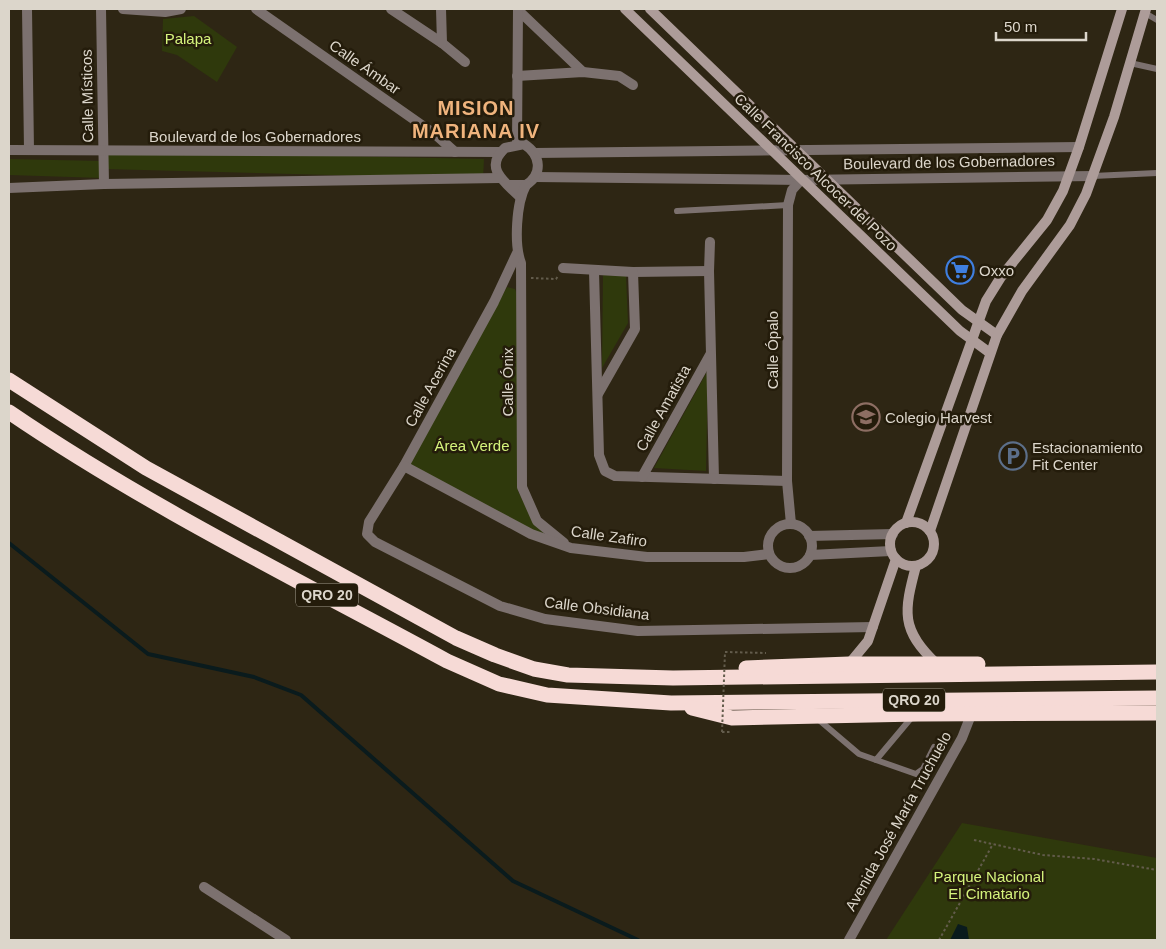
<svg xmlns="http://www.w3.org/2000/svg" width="1166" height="949" viewBox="0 0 1166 949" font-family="Helvetica,sans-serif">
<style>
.green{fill:#2f390c}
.water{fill:#0a1b1d}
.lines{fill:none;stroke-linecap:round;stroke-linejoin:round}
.stream{stroke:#0a1b1d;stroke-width:4}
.path{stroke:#635c4c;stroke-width:2;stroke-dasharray:2.5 2.5;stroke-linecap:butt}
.lane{stroke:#7c716f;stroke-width:6}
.street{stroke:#7c716f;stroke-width:10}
.secondary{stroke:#ad9c99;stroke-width:10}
.highway{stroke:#f6dad6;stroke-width:15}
.path-bridge{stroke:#635c4c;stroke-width:2;stroke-dasharray:2.5 2.5;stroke-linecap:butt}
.labels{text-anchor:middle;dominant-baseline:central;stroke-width:5;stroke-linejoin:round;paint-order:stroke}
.shield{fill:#241c0b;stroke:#a59e91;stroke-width:1}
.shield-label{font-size:14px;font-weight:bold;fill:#dcd6cb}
.park-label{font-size:15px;fill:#d5f37c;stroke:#241c0b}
.street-label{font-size:15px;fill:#dcd6cb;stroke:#241c0b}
.poi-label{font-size:15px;fill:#dcd6cb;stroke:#241c0b;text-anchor:start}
.district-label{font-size:20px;font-weight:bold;letter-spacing:1px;fill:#f0b47d;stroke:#241c0b}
</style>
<rect width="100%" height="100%" fill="#2e2614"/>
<g class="green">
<polygon points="194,16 237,47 217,82 177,55 162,51 163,19"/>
<polygon points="105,151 484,159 483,179 105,169"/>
<polygon points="9,159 101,161 102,178 9,175"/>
<polygon points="603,275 626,276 628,323 602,368"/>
<polygon points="507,287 515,289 518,297 521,472 518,491 528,511 545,535 521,525 406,465"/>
<polygon points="708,370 706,471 654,468"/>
<polygon points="962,823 1157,858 1157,940 886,940"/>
</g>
<polygon class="water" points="958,924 967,927 969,940 950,940"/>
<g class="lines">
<polyline class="stream" points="9,543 148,654 254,677 301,695 513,881 638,940"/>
<g class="path">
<polyline points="531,278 556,279 558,276"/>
<polyline points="725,652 766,653"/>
<polyline points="722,732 730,732"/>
<polyline points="974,840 1043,855 1094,859 1157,870"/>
<polyline points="939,940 993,844"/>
</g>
<g class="lane">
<polyline points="1145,13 1157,20"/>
<polyline points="1130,63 1157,69"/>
<polyline points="1093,176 1157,173"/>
<polyline points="677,211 788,205"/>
<polyline points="819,720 859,754 876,760 912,717"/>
<polyline points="876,760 916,774 923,769 934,747"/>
</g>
<g class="street">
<polyline points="27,9 29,150"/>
<polyline points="101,9 104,184"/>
<polyline points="123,9 165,12 181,9"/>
<polyline points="256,9 436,135 455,152"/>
<polyline points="391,9 442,43 465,62"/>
<polyline points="441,9 442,43"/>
<polyline points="518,10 583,72"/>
<polyline points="517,76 583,72 619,76 633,85"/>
<polyline points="517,144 518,9"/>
<polyline points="9,150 501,152"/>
<polyline points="534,153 1079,147"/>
<polyline points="535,177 801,180 1093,176"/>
<path d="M508,185H526C543,174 541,155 524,144L505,148C483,168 505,182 520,197"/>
<path d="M526,185C516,203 514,245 521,263L522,487L537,521L564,543"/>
<polyline points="9,188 104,184 500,178"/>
<polyline points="710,242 709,271 714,479"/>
<polyline points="517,253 494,302 404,466 369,522 367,534 375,542 500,606 545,619 638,631 873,627"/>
<polyline points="563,268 633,272 709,271"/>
<polyline points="594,271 599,455 605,471 615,476 787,481"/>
<polyline points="598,394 635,329 633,272"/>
<polyline points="404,466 531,534 571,548 647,557 744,557 769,554"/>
<polyline points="642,477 710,355"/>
<polyline points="791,524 787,481 788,205 792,190 801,180"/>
<circle cx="790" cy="546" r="22"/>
<polyline points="809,536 893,534"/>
<polyline points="810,555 891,551"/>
<polyline points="204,887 286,940"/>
<polyline points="849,940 962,738 971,715"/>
</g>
<g class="secondary">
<polyline points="625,9 960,331 990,353"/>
<polyline points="650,9 962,310 997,335"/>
<circle cx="912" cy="544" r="22"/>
<polyline points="906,523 986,301 1001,277 1047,220 1063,191 1079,147 1122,9"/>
<polyline points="930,531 997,335 1022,291 1070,225 1086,194 1114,117 1146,9"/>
<path d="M916,566C904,611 900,630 937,664"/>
<polyline points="849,664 868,641 896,559"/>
</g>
<g class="highway">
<polyline points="9,380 146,468 456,638 495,655 534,669 568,675 673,678 1157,672"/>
<path d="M9,412C147,506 300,581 447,661L499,684L547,695L671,703L1157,698"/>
<polyline points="746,668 849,664 978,664"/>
<polyline points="692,708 732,718 918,714 1157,713"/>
</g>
<polyline class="path-bridge" points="722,732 725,652"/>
</g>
<defs>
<g id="supermarket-ring" transform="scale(1.4375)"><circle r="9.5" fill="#241c0b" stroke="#3f7fe0" stroke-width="1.5"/><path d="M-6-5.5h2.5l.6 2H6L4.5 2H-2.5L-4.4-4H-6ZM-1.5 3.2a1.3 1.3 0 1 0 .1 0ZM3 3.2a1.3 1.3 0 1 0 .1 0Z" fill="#3f7fe0"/></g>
<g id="university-ring" transform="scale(1.4375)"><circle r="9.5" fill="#241c0b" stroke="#8d6e63" stroke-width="1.5"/><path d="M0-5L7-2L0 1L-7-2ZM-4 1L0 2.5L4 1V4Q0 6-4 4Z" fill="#8d6e63"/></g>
<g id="parking-ring" transform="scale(1.4375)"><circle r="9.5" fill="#241c0b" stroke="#5c6f8a" stroke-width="1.5"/><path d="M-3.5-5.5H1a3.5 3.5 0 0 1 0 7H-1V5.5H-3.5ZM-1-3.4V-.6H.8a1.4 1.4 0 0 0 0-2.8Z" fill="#5c6f8a"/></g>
</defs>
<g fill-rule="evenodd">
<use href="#supermarket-ring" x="960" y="270"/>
<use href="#university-ring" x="866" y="417"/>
<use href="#parking-ring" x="1013" y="456"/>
</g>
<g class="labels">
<g class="shield">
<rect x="296" y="583.5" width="62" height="23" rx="4"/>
<rect x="883" y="688.5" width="62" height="23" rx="4"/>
</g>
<g class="shield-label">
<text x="327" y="595">QRO 20</text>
<text x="914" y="700">QRO 20</text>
</g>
<g class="park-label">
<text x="188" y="38">Palapa</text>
<text x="472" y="445">Área Verde</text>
<text x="989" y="876">Parque Nacional<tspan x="989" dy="17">El Cimatario</tspan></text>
</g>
<g class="street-label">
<text transform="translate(365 67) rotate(35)">Calle Ámbar</text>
<text transform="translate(87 96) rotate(-91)">Calle Místicos</text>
<text x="255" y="136">Boulevard de los Gobernadores</text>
<text transform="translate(949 162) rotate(-1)">Boulevard de los Gobernadores</text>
<text transform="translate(816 172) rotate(44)">Calle Francisco Alcocer del Pozo</text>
<text transform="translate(772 350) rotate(-90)">Calle Ópalo</text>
<text transform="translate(507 382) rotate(-90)">Calle Ónix</text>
<text transform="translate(430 387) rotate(-61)">Calle Acerina</text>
<text transform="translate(663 408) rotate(-61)">Calle Amatista</text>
<text transform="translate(609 536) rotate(8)">Calle Zafiro</text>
<text transform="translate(597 608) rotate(7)">Calle Obsidiana</text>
<text transform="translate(898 821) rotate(-61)">Avenida José María Truchuelo</text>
</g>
<g class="poi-label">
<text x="979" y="270">Oxxo</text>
<text x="885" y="417">Colegio Harvest</text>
<text x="1032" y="447">Estacionamiento<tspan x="1032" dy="17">Fit Center</tspan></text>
</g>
<g class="district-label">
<text x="476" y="108">MISION<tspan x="476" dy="23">MARIANA IV</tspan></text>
</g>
</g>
<rect width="1166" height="949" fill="none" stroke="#dcd6cb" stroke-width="20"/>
<path d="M996 32v8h90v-8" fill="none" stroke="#dcd6cb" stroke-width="2.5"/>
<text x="1004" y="32" font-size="15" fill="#dcd6cb" stroke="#241c0b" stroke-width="4" paint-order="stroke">50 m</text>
</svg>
